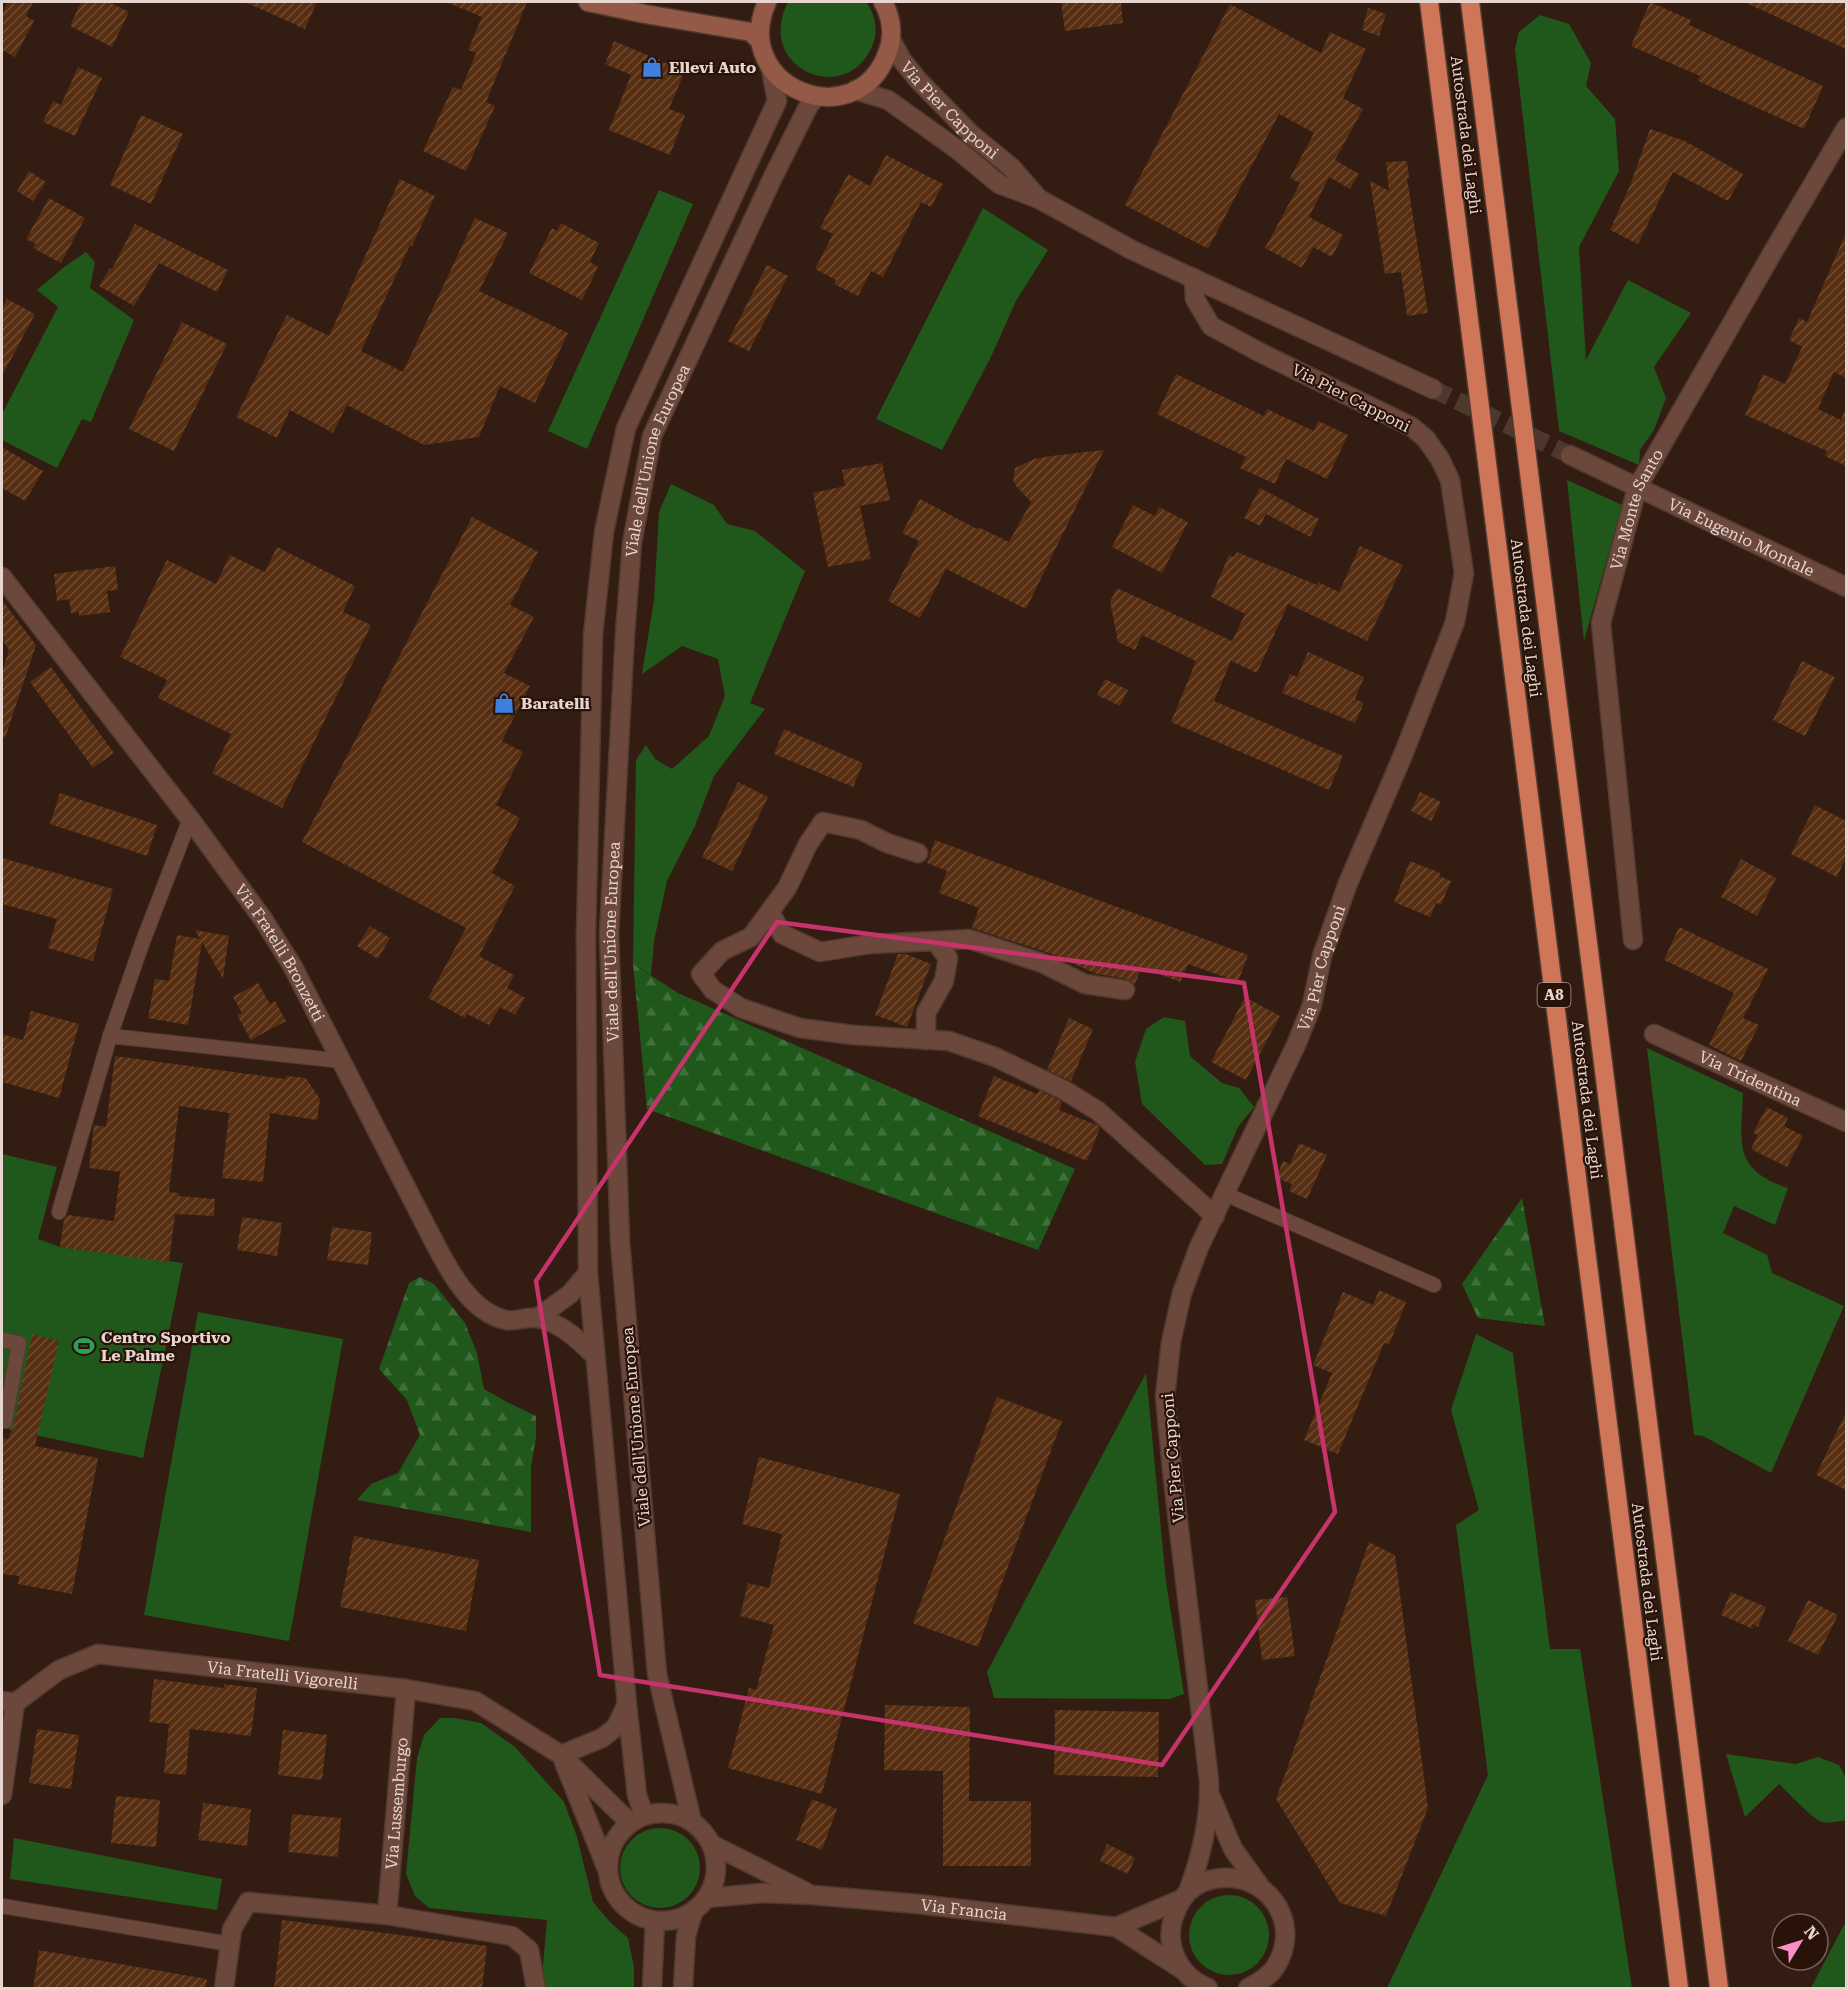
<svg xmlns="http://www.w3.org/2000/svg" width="1848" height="1990" viewBox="0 0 1848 1990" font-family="'Roboto Serif',serif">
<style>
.green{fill:#20581c}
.forest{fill:url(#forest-firs)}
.building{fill:url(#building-hatch)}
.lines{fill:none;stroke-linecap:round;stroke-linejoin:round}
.tertiary-tunnel{stroke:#4e382e;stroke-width:18;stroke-dasharray:18 9;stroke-linecap:butt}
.service-casing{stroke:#503a30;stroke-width:16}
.minor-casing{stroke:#503a30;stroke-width:21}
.tertiary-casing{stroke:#503a30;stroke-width:21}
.secondary-casing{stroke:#503a30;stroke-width:21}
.motorway-casing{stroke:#503a30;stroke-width:21}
.service{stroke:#6c473b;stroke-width:14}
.minor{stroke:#6c473b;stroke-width:18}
.tertiary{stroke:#6c473b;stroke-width:18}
.secondary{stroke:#945a47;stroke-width:18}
.motorway{stroke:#cf7558;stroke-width:18}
.marked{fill:none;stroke:#c7346c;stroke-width:4.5;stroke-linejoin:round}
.labels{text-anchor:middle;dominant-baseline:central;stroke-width:4.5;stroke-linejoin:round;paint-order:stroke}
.shield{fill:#291309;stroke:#ad9c94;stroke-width:1.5}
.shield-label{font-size:15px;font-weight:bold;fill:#e6d6cf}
.poi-label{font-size:16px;font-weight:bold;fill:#e6d6cf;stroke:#291309;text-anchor:start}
.street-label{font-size:16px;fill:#e6d6cf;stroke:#291309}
</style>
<defs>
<pattern id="forest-firs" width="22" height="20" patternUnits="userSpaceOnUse" patternTransform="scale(1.5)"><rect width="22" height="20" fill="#20581c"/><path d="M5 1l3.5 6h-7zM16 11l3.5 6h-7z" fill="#406f3c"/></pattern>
<pattern id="building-hatch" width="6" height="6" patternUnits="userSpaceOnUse" patternTransform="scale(1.5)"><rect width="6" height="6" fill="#572e11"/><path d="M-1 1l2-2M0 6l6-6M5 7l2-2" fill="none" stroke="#6f4c33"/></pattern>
</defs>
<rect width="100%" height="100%" fill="#331c12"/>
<g class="green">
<path d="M788,2H866C874,12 878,28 874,41C851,110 753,70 788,2Z"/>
<polygon points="1540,15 1569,24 1591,63 1586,86 1615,119 1619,171 1579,247 1586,360 1628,280 1691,313 1654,367 1666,398 1654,430 1640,450 1639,465 1559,431 1515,49 1519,32"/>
<polygon points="659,190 693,204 587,449 548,431"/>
<polygon points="983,208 1048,250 1016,301 990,359 942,450 876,419"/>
<polygon points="86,252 95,262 90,288 134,320 91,422 82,419 57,468 2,440 2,414 58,307 37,290 64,267"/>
<polygon points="1567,480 1622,505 1584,641"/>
<polygon points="671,484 714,505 727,524 755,531 805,571 750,703 765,709 714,776 695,826 667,881 654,941 651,975 633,964 636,760 646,745 655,759 672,769 709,736 725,696 718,659 682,646 642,674 654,600 659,512"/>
<polygon points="1164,1017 1185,1021 1190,1056 1222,1083 1239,1088 1254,1107 1238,1127 1222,1164 1205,1165 1142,1104 1135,1062 1146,1029"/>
<path d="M1647,1048L1743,1093C1741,1142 1732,1170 1788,1188L1775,1225L1734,1206L1723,1233L1767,1255L1772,1273L1844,1306L1771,1473L1703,1436L1694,1435Z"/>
<polygon points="2,1154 57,1167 38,1239 60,1247 183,1263 143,1458 2,1428"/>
<polygon points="198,1312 343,1339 289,1641 144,1615"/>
<polygon points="1476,1334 1513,1353 1550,1649 1580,1649 1632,1988 1387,1988 1488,1775 1456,1525 1479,1510 1451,1410"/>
<polygon points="1146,1373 1166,1582 1184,1694 1170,1699 994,1698 987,1672"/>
<polygon points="440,1718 455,1718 481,1723 515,1747 564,1802 577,1837 593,1902 610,1922 628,1938 634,1967 634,1988 541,1988 547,1920 429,1908 415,1896 406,1874 417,1758 424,1735"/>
<path d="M1726,1754L1796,1764L1818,1757L1839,1765L1846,1778V1820C1839,1821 1830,1824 1822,1822C1810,1817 1789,1793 1779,1784L1745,1817Z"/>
<circle cx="660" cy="1868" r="40"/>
<polygon points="14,1838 222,1879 217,1910 10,1879"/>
<circle cx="1229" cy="1935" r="40"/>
<polygon points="1846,1921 1846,1988 1811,1988"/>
</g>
<g class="forest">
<polygon points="633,964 678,993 1075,1169 1038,1250 647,1109"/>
<polygon points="1522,1198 1545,1326 1478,1318 1462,1284"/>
<polygon points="420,1277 434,1284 465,1323 477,1353 484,1389 507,1402 536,1416 536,1437 531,1467 531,1532 357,1500 371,1484 398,1473 420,1435 407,1400 379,1369 409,1283"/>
</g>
<g class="building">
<polygon points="8,2 33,2 26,16 34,21 15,57 2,50 2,14"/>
<polygon points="81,2 109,2 129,12 112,47 70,26"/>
<polygon points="245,2 317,2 305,29"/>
<polygon points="446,2 527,2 486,102 495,106 466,171 423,151 453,87 461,90 476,53 468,50 482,17"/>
<polygon points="1061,2 1121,2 1123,23 1065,31"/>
<polygon points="1650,2 1691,20 1689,25 1823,86 1804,129 1698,81 1700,76 1631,46"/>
<polygon points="1744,2 1846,2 1846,49"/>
<polygon points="1230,4 1321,53 1330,32 1366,49 1343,98 1363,109 1335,160 1359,174 1350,189 1329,177 1309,217 1343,235 1332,257 1313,247 1302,268 1265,248 1300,183 1290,178 1314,133 1279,114 1208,249 1125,205"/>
<polygon points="1368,8 1386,14 1379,36 1362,30"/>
<polygon points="614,41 685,71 669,109 685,115 670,155 609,130 631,75 605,64"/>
<polygon points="78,67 102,78 75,136 43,122 53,101 61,105"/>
<polygon points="141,115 183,134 151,204 110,185"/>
<polygon points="1650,129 1685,141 1743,174 1728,201 1673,172 1638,244 1610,230 1631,183"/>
<polygon points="886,155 943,184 931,207 921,202 883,277 871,271 858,296 834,284 836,280 815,269 833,234 820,228 848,174 870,186"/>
<polygon points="1407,161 1409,178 1407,178 1428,313 1407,316 1401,272 1385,274 1370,181 1389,191 1386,162"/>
<polygon points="29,171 46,182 33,201 17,191"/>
<polygon points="400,179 435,196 412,246 410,245 361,351 403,372 475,218 508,233 479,291 568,333 535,403 500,386 479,437 424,445 347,405 333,433 290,410 277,438 236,417 287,315 329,336"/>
<polygon points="49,198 85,218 61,263 33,248 36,244 26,239"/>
<polygon points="561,223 599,243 590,262 598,267 582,300 529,273 552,228 557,231"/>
<polygon points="135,224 228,270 217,292 159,263 134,306 99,286 110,268 112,269"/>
<polygon points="1846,233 1846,378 1834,372 1818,409 1841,420 1846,408 1846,466 1825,456 1827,451 1745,415 1763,374 1785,384 1802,347 1789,340 1799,318 1807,322"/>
<polygon points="767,265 788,276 749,351 728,341"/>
<polygon points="7,299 35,314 2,376 2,309"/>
<polygon points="182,322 227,344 174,451 129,429"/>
<polygon points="1176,374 1264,416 1267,409 1314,431 1318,421 1348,435 1327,479 1286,459 1275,484 1240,468 1246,457 1157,414"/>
<polygon points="2,447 43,471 25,501 2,488"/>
<polygon points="1104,450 1026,609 946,569 920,618 888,601 919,541 902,533 920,499 977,529 978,527 1009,542 1031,502 1016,486 1013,480 1015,468 1034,459 1051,456"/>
<polygon points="882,463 890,500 860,506 871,559 828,567 813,493 845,486 842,470"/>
<polygon points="1260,488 1319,519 1310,537 1266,514 1260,526 1244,518"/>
<polygon points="1133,505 1155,516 1159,507 1188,522 1162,573 1112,547"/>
<polygon points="472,517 538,552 510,605 534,617 504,673 530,686 502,741 523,752 496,805 520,818 492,873 515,886 479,956 514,975 507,988 525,998 515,1015 500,1007 489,1025 467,1014 465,1018 428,998 466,928 302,842"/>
<polygon points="1360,546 1403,565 1367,641 1288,604 1257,673 1231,661 1214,701 1343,756 1329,790 1171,722 1196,661 1142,635 1135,650 1118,642 1110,602 1117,588 1232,641 1245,614 1211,597 1229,555 1234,557 1237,552 1317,585 1318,582 1339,592"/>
<polygon points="277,547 355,586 343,612 371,625 282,808 212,773 231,734 158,698 167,680 120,657 167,560 216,584 230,555 265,572"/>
<polygon points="115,566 118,590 107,591 110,612 79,616 79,612 71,613 69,599 57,601 54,574"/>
<polygon points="2,600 36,645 5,738 2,737 2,672 9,650 2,639"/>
<polygon points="1308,652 1364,677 1355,699 1364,703 1355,723 1282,693 1290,674 1297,677"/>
<polygon points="1802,661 1835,677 1805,736 1773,720"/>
<polygon points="51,667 114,753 93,768 30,682"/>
<polygon points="1105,679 1128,690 1120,706 1097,695"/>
<polygon points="784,729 863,763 853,787 774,754"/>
<polygon points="738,782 768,797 732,871 702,857"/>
<polygon points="1420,792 1441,802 1431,821 1411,811"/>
<polygon points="60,793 157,825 147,856 50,824"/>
<polygon points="1815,805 1846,821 1846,857 1837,877 1791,854"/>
<polygon points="935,840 1248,955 1238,982 1188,964 1180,982 1141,967 1135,985 1127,979 1097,974 1046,952 972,928 979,908 939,893 947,871 927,863"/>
<polygon points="2,858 113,889 93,961 48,948 57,919 2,904"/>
<polygon points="1741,859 1776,878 1757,916 1721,897"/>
<polygon points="1410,861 1440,873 1439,876 1451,881 1441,905 1436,903 1430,917 1394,902"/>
<polygon points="370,926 390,938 378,959 357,946"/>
<polygon points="1679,927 1768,969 1743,1018 1759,1025 1741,1061 1709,1045 1734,993 1664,960"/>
<polygon points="195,930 229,936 223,979 202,942 188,1025 148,1018 155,979 169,981 177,935 200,939"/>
<polygon points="898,954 906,954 931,964 907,1027 875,1015"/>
<polygon points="258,983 270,1004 275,1001 286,1021 251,1040 237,1015 242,1013 233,997"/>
<polygon points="1245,997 1280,1016 1246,1080 1211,1062"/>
<polygon points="31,1011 79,1024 59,1098 2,1082 2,1034 23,1040"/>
<polygon points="1069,1018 1093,1029 1071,1081 1047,1070"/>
<polygon points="115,1056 286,1079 286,1076 306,1078 320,1099 317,1120 270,1113 263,1182 222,1178 229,1113 179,1106 169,1192 179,1193 179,1196 215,1199 214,1216 175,1214 169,1262 60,1247 64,1219 68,1215 114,1221 120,1172 89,1168 94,1125 106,1127"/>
<polygon points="994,1076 1037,1094 1039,1090 1059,1100 1062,1102 1059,1110 1097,1125 1100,1128 1087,1161 978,1116"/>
<polygon points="1767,1107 1788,1118 1784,1126 1803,1136 1787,1167 1751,1149 1758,1135 1753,1133"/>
<polygon points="1299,1143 1327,1155 1307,1199 1289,1191 1292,1184 1276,1178 1283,1161 1290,1164"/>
<polygon points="242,1217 282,1223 277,1256 237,1250"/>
<polygon points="332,1227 372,1232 368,1265 327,1260"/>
<polygon points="1379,1290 1406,1302 1389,1345 1384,1343 1338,1454 1304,1440 1332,1373 1313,1365 1343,1292 1373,1305"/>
<polygon points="32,1334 59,1341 35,1446 98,1458 72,1594 18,1584 19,1576 2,1574 2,1438 8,1439 14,1423"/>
<polygon points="997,1397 1062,1421 978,1647 913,1623"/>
<polygon points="1846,1412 1846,1490 1816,1475"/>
<polygon points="759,1457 900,1494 822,1794 728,1768 749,1688 756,1690 774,1625 740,1616 748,1583 769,1588 782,1534 742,1524"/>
<polygon points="354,1536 479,1560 466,1631 340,1607"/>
<polygon points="1369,1542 1395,1555 1428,1808 1386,1916 1340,1903 1276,1799"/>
<polygon points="1731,1592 1766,1607 1758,1627 1752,1624 1753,1629 1721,1615"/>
<polygon points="1287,1597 1295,1656 1262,1660 1255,1600"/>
<polygon points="1808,1600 1838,1615 1818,1655 1788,1641"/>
<polygon points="154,1679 224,1688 224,1684 257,1688 251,1736 190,1729 186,1775 164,1773 169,1724 149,1722"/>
<polygon points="885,1705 970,1707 969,1801 1031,1801 1031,1866 943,1866 943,1771 884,1770"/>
<polygon points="1055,1710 1159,1712 1158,1777 1054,1775"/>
<polygon points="37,1729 79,1735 71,1789 29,1783"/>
<polygon points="283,1730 327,1735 322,1780 278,1775"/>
<polygon points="116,1796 160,1800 156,1847 111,1843"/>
<polygon points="812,1799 837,1809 822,1850 796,1840"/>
<polygon points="203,1803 251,1809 247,1846 198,1840"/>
<polygon points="292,1814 341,1818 338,1857 288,1852"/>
<polygon points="1107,1844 1135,1858 1128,1874 1100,1861"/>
<polygon points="282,1920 487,1946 482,1989 274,1989"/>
<polygon points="39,1950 207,1979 206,1989 33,1989"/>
</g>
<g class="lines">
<polyline class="tertiary-tunnel" points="1433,389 1570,455"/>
<g class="service-casing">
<g id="service">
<polyline points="110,1036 342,1061"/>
<polyline points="1225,1194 1434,1285"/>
<polyline points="59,1212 110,1036 143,941 190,819"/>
<polyline points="2,1340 19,1343 5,1421 2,1421"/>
<polyline points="2,1906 230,1944"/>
</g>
</g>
<g class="minor-casing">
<g id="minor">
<path id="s1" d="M2,577L190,819L263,919L293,967L429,1232C445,1263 468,1312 506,1320C516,1322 528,1316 538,1318C561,1323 579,1340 595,1356"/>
<polyline points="918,853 887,843 861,830 823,822 808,844 787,888 751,937 722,951 701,974 713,990 741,1008 800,1028 853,1035 949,1041 995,1057 1064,1090 1098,1111 1215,1216"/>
<polyline points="770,912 782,934 820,952 870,944 935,941 948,958 944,981 926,1013 926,1040"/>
<path id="s2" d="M1633,940L1601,623L1637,488L1777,245L1846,128"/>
<polyline points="935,941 969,939 1042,963 1085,984 1125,990"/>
<path id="s3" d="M1654,1034L1846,1122"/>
<polyline points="537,1318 570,1294 588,1273"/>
<path id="s4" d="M2,1701L15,1703L59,1670L98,1654L406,1689L475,1701L561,1755L629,1822"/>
<polyline points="561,1755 602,1738 616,1727 626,1706"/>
<polyline points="564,1762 607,1869"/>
<polyline points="2,1795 15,1703"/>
<polyline points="1211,1797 1233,1849 1259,1885"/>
<circle cx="662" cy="1867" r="54"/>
<polyline points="644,1815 637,1795 627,1705 588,1273 586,935 593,635 604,532 626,428 777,101 771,69"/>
<path id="s5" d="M692,1822L657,1674L620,1241L609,934L625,634L632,543L652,436L773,177L809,105L816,97"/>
<polyline points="711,1844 806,1892"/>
<path id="s6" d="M1189,1889C1202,1854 1210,1818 1209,1781L1173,1479L1165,1397L1171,1342L1182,1293L1199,1247L1296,1045L1312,1005L1322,956L1348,883L1403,755L1455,622L1464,573L1450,480L1440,459L1426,439L1412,427L1261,353L1211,326L1195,299L1194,278"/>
<path id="s7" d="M707,1898L762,1893L813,1895L918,1904L1116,1927L1183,1970"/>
<path id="s8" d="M387,1915L406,1689"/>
<polyline points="1116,1927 1182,1899"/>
<polyline points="224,1988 232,1929 248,1902 387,1915 512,1936 529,1950 536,1988"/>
<polyline points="652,1988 655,1921"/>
<polyline points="683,1988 686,1936 693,1912"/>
<path d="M1208,1988C1188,1980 1174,1963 1171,1941C1169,1927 1174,1913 1181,1901C1188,1889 1199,1882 1214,1879C1264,1869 1304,1920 1276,1966C1270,1976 1259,1982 1248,1988"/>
</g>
</g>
<g class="tertiary-casing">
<g id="tertiary">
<path id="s9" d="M891,40L902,60L918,80L972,135L1011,167L1038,198"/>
<polyline points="855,90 888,100 958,150 999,184 1039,199 1132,250 1433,389"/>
<path id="s10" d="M1570,455L1846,587"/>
</g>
</g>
<g class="secondary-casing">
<g id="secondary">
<polyline points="588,2 645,14 751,32 760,41"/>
<path d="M767,2C729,88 856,137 887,54C894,37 892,18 883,2"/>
</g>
</g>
<g class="motorway-casing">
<g id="motorway">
<polyline points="1429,2 1679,1988"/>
<polyline points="1470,2 1719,1988"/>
</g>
</g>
<use href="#service" class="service"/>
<use href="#minor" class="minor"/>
<use href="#tertiary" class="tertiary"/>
<use href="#secondary" class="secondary"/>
<use href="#motorway" class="motorway"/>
</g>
<path class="marked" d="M777,922L1244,983L1335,1512L1162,1765L600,1675L536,1281Z"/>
<defs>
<g id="shop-bare" transform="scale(1.62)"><path d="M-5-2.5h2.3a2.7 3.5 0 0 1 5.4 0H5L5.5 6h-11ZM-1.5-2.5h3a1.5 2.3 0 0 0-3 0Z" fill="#3f7fe0" stroke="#291309" stroke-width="2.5" paint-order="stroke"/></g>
<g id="stadium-bare" transform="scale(1.62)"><path d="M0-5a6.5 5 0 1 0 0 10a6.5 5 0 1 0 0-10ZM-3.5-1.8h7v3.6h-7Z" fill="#2e9e5b" stroke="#291309" stroke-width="2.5" paint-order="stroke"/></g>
</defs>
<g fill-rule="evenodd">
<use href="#shop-bare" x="652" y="67"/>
<use href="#shop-bare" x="504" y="703"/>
<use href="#stadium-bare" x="84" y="1346"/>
</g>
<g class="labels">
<rect class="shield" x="1537.5" y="983" width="33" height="24" rx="4.5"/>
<g class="shield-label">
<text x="1554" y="995">A8</text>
</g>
<g class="poi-label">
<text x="669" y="67">Ellevi Auto</text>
<text x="521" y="703">Baratelli</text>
<text x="101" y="1337">Centro Sportivo<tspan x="101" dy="18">Le Palme</tspan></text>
</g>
<g class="street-label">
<text stroke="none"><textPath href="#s9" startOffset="92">Via Pier Capponi</textPath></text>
<text transform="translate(1466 135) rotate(83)">Autostrada dei Laghi</text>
<text transform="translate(1351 398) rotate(27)">Via Pier Capponi</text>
<text stroke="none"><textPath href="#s5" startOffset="1372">Viale dell'Unione Europea</textPath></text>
<text stroke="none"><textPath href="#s2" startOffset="438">Via Monte Santo</textPath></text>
<text stroke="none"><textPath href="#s10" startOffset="190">Via Eugenio Montale</textPath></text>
<text transform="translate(1526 618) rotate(83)">Autostrada dei Laghi</text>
<text stroke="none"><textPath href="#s5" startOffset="886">Viale dell'Unione Europea</textPath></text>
<text stroke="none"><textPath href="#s1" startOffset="468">Via Fratelli Bronzetti</textPath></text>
<text stroke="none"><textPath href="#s6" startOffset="957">Via Pier Capponi</textPath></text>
<text stroke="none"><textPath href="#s3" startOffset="106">Via Tridentina</textPath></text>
<text transform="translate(1587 1100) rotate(83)">Autostrada dei Laghi</text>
<text transform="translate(636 1427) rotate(-95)">Viale dell'Unione Europea</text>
<text transform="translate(1173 1458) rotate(-95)">Via Pier Capponi</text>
<text transform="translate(1647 1582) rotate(83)">Autostrada dei Laghi</text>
<text stroke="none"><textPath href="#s4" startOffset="296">Via Fratelli Vigorelli</textPath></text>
<text stroke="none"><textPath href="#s8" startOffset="112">Via Lussemburgo</textPath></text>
<text stroke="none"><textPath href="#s7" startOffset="258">Via Francia</textPath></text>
</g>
</g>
<rect width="1848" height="1990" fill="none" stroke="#e6d6cf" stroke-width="6"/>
<g transform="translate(1800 1942) rotate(52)"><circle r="28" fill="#291309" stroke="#756158" stroke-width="1.5"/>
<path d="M0-4.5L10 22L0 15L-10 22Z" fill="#f98fc9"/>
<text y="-9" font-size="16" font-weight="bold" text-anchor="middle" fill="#e6d6cf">N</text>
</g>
</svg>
